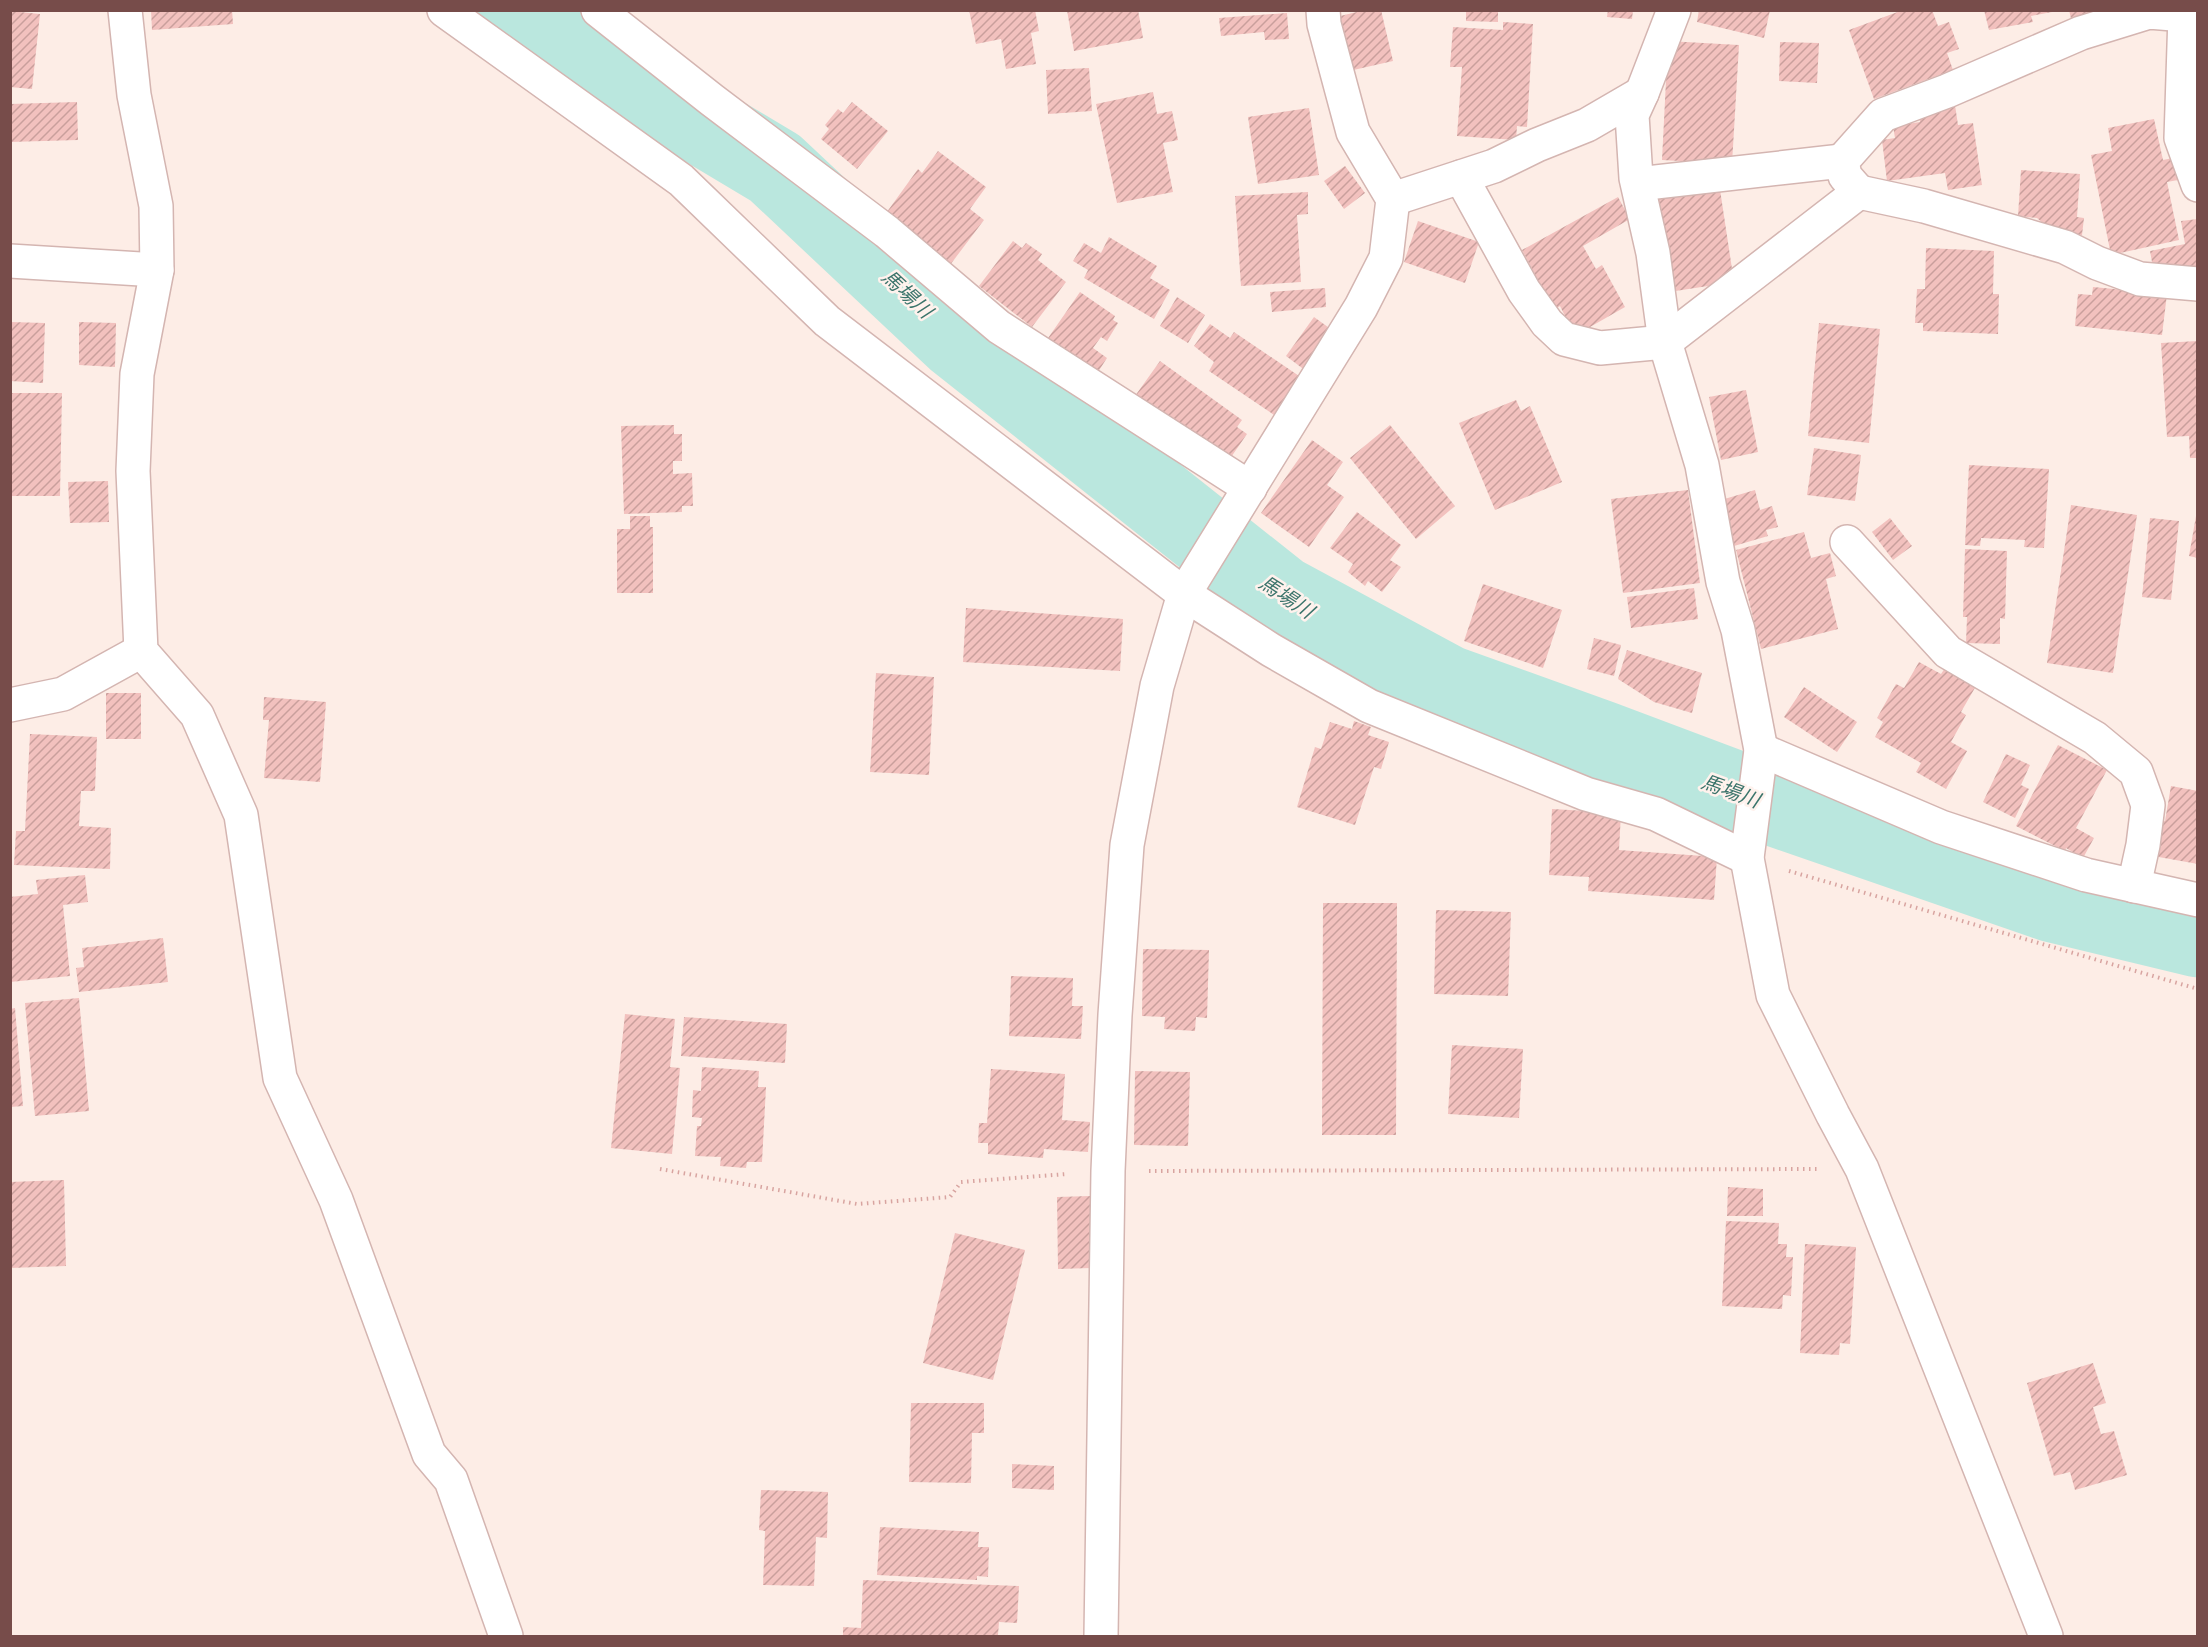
<svg xmlns="http://www.w3.org/2000/svg" width="2208" height="1647" viewBox="0 0 2208 1647" font-family="'Exo 2','Noto Sans JP',sans-serif">
<style>
.lines{fill:none;stroke-linecap:round;stroke-linejoin:round}
.river{stroke:#bae7de;stroke-width:81}
.building{fill:url(#building-hatch)}
.minor-casing{stroke:#d4b5b1;stroke-width:36}
.path{stroke:#d8a4a0;stroke-width:4;stroke-dasharray:1.5 4.5;stroke-linecap:butt}
.minor{stroke:#fff;stroke-width:33}
.labels{text-anchor:middle;dominant-baseline:central;stroke-width:5;stroke-linejoin:round;paint-order:stroke}
.water-label{font-size:20px;font-style:italic;fill:#3b746b;stroke:#fff2ed}
</style>
<defs>
<pattern id="building-hatch" width="6" height="6" patternUnits="userSpaceOnUse" patternTransform="scale(1.5)"><rect width="6" height="6" fill="#f2c1be"/><path d="M-1 1l2-2M0 6l6-6M5 7l2-2" fill="none" stroke="#c99f9c"/></pattern>
</defs>
<rect width="100%" height="100%" fill="#fdede6"/>
<g class="lines">
<polyline class="river" points="511,10 775,168 957,339 1281,596 1446,685 1602,741 1761,801 2053,902 2198,937"/>
</g>
<g class="building">
<polygon points="151,10 232,10 233,24 152,30"/>
<polygon points="969,10 1035,10 1039,31 1031,33 1036,64 1006,69 1001,39 976,44"/>
<polygon points="1067,10 1138,10 1143,38 1074,51"/>
<polygon points="1365,10 1381,10 1393,61 1349,71 1336,17"/>
<polygon points="1466,10 1498,10 1498,22 1466,21"/>
<polygon points="1608,10 1633,10 1632,19 1607,17"/>
<polygon points="1699,10 1770,10 1764,38 1697,22"/>
<polygon points="1903,10 1932,10 1938,26 1949,22 1959,49 1947,53 1953,70 1874,99 1849,30"/>
<polygon points="1984,10 2051,10 2052,12 2031,16 2033,22 1989,30"/>
<polygon points="2069,10 2120,10 2072,23"/>
<polygon points="10,11 40,14 32,89 10,87"/>
<polygon points="1287,13 1289,39 1265,40 1264,32 1221,36 1219,18"/>
<polygon points="1503,22 1533,24 1527,127 1517,126 1516,140 1457,136 1462,67 1450,67 1453,27 1503,30"/>
<polygon points="1668,41 1739,45 1732,164 1662,160"/>
<polygon points="1780,42 1819,43 1817,83 1779,81"/>
<polygon points="1089,68 1092,111 1048,114 1046,70"/>
<polygon points="1153,92 1157,114 1172,111 1178,140 1163,143 1173,192 1117,203 1096,104"/>
<polygon points="77,102 78,140 10,142 10,104"/>
<polygon points="852,102 888,131 857,169 821,139 829,129 825,125 838,109 843,113"/>
<polygon points="1955,105 1958,125 1973,123 1982,185 1948,190 1945,173 1887,181 1882,140 1895,138 1893,126 1920,122 1919,110"/>
<polygon points="1309,108 1319,175 1258,184 1248,117"/>
<polygon points="2154,119 2163,160 2173,158 2178,180 2167,182 2179,240 2111,255 2091,155 2112,151 2108,128"/>
<polygon points="938,151 986,187 970,209 984,220 950,265 884,216 918,169 922,173"/>
<polygon points="1345,166 1365,193 1344,209 1324,181"/>
<polygon points="2021,170 2080,174 2077,217 2084,218 2082,235 2055,234 2037,218 2018,216"/>
<polygon points="1719,183 1734,282 1669,292 1655,193"/>
<polygon points="1308,192 1308,214 1297,215 1301,282 1241,286 1235,196"/>
<polygon points="1618,197 1630,219 1583,246 1596,269 1602,265 1625,307 1590,327 1570,326 1560,306 1554,310 1522,250"/>
<polygon points="2198,219 2198,272 2154,273 2150,251 2185,244 2181,221"/>
<polygon points="1418,221 1479,242 1465,283 1404,262"/>
<polygon points="1109,237 1157,266 1150,278 1170,290 1154,319 1084,278 1088,270 1073,261 1084,243 1101,253"/>
<polygon points="1013,241 1022,248 1026,243 1042,254 1038,260 1066,282 1032,327 979,286"/>
<polygon points="1926,248 1994,251 1993,294 1999,294 1998,334 1923,331 1923,323 1915,323 1917,289 1925,289"/>
<polygon points="2093,287 2167,294 2162,335 2075,326 2078,294 2092,295"/>
<polygon points="1325,288 1326,307 1272,312 1270,292"/>
<polygon points="1080,292 1115,316 1113,320 1118,323 1107,341 1101,337 1093,348 1107,358 1096,375 1046,341"/>
<polygon points="1177,297 1205,315 1188,343 1160,326"/>
<polygon points="1314,317 1339,335 1310,374 1286,356"/>
<polygon points="10,322 45,323 43,383 10,381"/>
<polygon points="79,322 116,323 115,367 79,365"/>
<polygon points="1819,323 1880,329 1869,443 1808,436"/>
<polygon points="1210,324 1230,338 1234,332 1305,380 1280,419 1209,371 1214,362 1194,346"/>
<polygon points="2198,341 2198,458 2190,458 2189,436 2167,437 2161,343"/>
<polygon points="1160,361 1242,420 1237,427 1247,434 1227,463 1135,396"/>
<polygon points="1746,390 1758,452 1721,460 1709,397"/>
<polygon points="10,393 62,393 60,496 10,496"/>
<polygon points="1516,400 1521,411 1530,406 1562,482 1495,510 1459,423"/>
<polygon points="674,425 674,434 682,434 682,461 673,461 673,474 692,473 693,506 682,506 682,512 624,514 621,426"/>
<polygon points="1390,425 1455,506 1416,539 1350,458"/>
<polygon points="1312,440 1343,462 1327,485 1344,497 1309,547 1261,513"/>
<polygon points="1814,448 1861,455 1855,501 1807,495"/>
<polygon points="1969,465 2049,469 2044,548 2024,547 2025,540 1981,538 1980,546 1965,545"/>
<polygon points="108,481 109,522 70,523 68,482"/>
<polygon points="1688,490 1700,583 1623,593 1611,499"/>
<polygon points="1755,490 1760,510 1772,506 1778,527 1766,530 1768,536 1734,546 1721,500"/>
<polygon points="2071,505 2137,515 2113,673 2047,663"/>
<polygon points="1357,512 1401,545 1390,560 1401,567 1382,592 1368,581 1365,586 1348,572 1353,564 1330,548"/>
<polygon points="630,516 650,516 650,527 653,527 653,593 617,593 617,529 630,529"/>
<polygon points="2196,516 2198,516 2198,558 2189,556"/>
<polygon points="1890,518 1912,546 1893,560 1872,532"/>
<polygon points="2150,518 2179,521 2171,600 2142,597"/>
<polygon points="1804,532 1811,558 1830,553 1836,576 1826,579 1838,629 1761,649 1736,550"/>
<polygon points="1965,549 2007,551 2005,619 2000,618 2000,644 1966,643 1967,617 1963,617"/>
<polygon points="1483,584 1562,610 1543,668 1464,641"/>
<polygon points="1694,588 1698,619 1631,628 1627,597"/>
<polygon points="966,608 1123,619 1120,671 963,662"/>
<polygon points="1594,638 1621,645 1614,676 1587,669"/>
<polygon points="1627,650 1702,673 1692,713 1654,702 1618,679"/>
<polygon points="1919,662 1941,674 1945,668 1976,686 1961,712 1966,715 1951,742 1967,751 1946,789 1916,772 1921,763 1875,737 1883,722 1877,718 1896,684 1904,688"/>
<polygon points="876,673 934,677 929,775 870,772"/>
<polygon points="1804,687 1857,722 1837,752 1784,717"/>
<rect x="106" y="693" width="35" height="46"/>
<polygon points="264,697 326,702 320,782 264,778 269,720 263,720"/>
<polygon points="1354,721 1371,727 1368,735 1389,742 1381,769 1374,767 1355,825 1297,807 1315,747 1321,749 1330,722 1352,729"/>
<polygon points="30,734 97,737 95,791 81,791 79,826 111,828 110,869 14,865 16,831 25,831"/>
<polygon points="2058,745 2107,770 2076,828 2094,838 2083,858 2066,848 2065,851 2016,826"/>
<polygon points="2006,754 2030,765 2021,785 2029,789 2015,818 1983,802"/>
<polygon points="2171,786 2198,791 2198,864 2153,856 2158,820 2165,821"/>
<polygon points="1552,809 1621,813 1619,850 1717,857 1714,900 1588,891 1589,877 1549,875"/>
<polygon points="85,875 88,902 63,905 70,976 10,982 10,897 38,894 36,880"/>
<polygon points="1323,903 1397,903 1396,1135 1322,1135"/>
<polygon points="1436,910 1511,912 1508,996 1434,994"/>
<polygon points="163,938 168,982 79,992 76,968 84,967 82,948"/>
<polygon points="1143,949 1209,950 1207,1018 1196,1017 1195,1031 1164,1029 1165,1017 1142,1016"/>
<polygon points="1011,976 1073,978 1072,1006 1083,1006 1081,1039 1009,1036"/>
<polygon points="79,998 89,1111 35,1116 25,1003"/>
<polygon points="15,1008 23,1106 10,1107 10,1009"/>
<polygon points="625,1014 675,1019 670,1067 680,1068 672,1154 611,1148"/>
<polygon points="684,1017 787,1024 785,1063 681,1056"/>
<polygon points="1452,1045 1523,1049 1519,1118 1448,1114"/>
<polygon points="702,1067 759,1071 758,1087 766,1087 762,1162 747,1162 746,1168 720,1166 721,1157 695,1156 697,1126 701,1126 702,1118 692,1117 693,1090 701,1091"/>
<polygon points="991,1069 1065,1074 1062,1120 1090,1122 1088,1152 1044,1149 1043,1158 988,1154 988,1143 978,1143 979,1123 987,1123"/>
<polygon points="1135,1071 1190,1072 1188,1146 1134,1145"/>
<polygon points="64,1180 66,1266 10,1268 10,1182"/>
<polygon points="1728,1187 1763,1189 1763,1216 1727,1216"/>
<polygon points="1090,1196 1091,1268 1058,1269 1057,1197"/>
<polygon points="1726,1221 1779,1223 1778,1244 1787,1244 1786,1257 1793,1257 1791,1296 1783,1295 1782,1309 1722,1306"/>
<polygon points="955,1233 1025,1250 993,1380 923,1363"/>
<polygon points="1805,1244 1856,1247 1850,1344 1840,1343 1839,1355 1800,1353"/>
<polygon points="2093,1363 2106,1403 2093,1407 2101,1434 2114,1431 2127,1475 2075,1490 2070,1472 2054,1476 2027,1383"/>
<polygon points="911,1403 984,1403 984,1433 972,1433 971,1483 909,1482"/>
<polygon points="1012,1464 1054,1466 1054,1490 1012,1488"/>
<polygon points="761,1490 828,1492 827,1538 816,1537 814,1586 763,1585 765,1531 759,1530"/>
<polygon points="880,1527 979,1532 978,1547 989,1547 988,1577 977,1576 977,1580 877,1575"/>
<polygon points="863,1580 1019,1586 1017,1623 999,1622 998,1635 843,1636 843,1627 861,1628"/>
</g>
<g class="lines">
<g class="minor-casing">
<g id="minor">
<polyline points="125,10 134,95 156,206 157,270 137,374 133,471 141,651 197,715 241,815 280,1078 336,1200 429,1454 451,1480 506,1636"/>
<polyline points="444,10 681,180 827,321 1184,594 1271,650 1369,706 1586,794 1656,814 1747,858"/>
<polyline points="598,10 712,100 887,232 999,327 1250,488"/>
<polyline points="1674,10 1642,93 1632,115 1636,178 1653,253 1665,342 1702,465 1723,582 1738,630 1761,750 1747,858 1773,995 1833,1115 1862,1169 2046,1636"/>
<polyline points="2185,15 2181,138 2198,185"/>
<polyline points="1461,177 1524,291 1547,323 1564,339 1600,348 1665,342 1859,192 1845,176 1842,161 1883,115 1947,91 2081,33 2149,12 2185,15 2198,11"/>
<polyline points="1638,184 1842,161"/>
<polyline points="1859,192 1924,206 2065,247 2097,263 2140,279 2198,284"/>
<polyline points="1393,199 1494,166 1537,145 1587,125 1642,93"/>
<polyline points="10,261 157,270"/>
<polyline points="1847,542 1948,652 2095,738 2136,772 2148,805 2143,845 2134,886"/>
<polyline points="10,705 63,694 141,651"/>
<polyline points="1761,750 1941,827 2086,875 2198,900"/>
<polyline points="1101,1636 1108,1171 1115,1015 1127,845 1157,686 1184,594 1361,307 1386,258 1393,199 1353,132 1324,24 1323,10"/>
</g>
</g>
<g class="path">
<polyline points="1789,871 2198,989"/>
<polyline points="660,1169 857,1204 950,1197 961,1182 1067,1174"/>
<polyline points="1149,1171 1817,1169"/>
</g>
<use href="#minor" class="minor"/>
</g>
<g class="labels">
<g class="water-label">
<text transform="translate(908 293) rotate(43)">馬場川</text>
<text transform="translate(1287 596) rotate(33)">馬場川</text>
<text transform="translate(1731 790) rotate(20)">馬場川</text>
</g>
</g>
<rect width="2208" height="1647" fill="none" stroke="#774c4a" stroke-width="24"/>
</svg>
